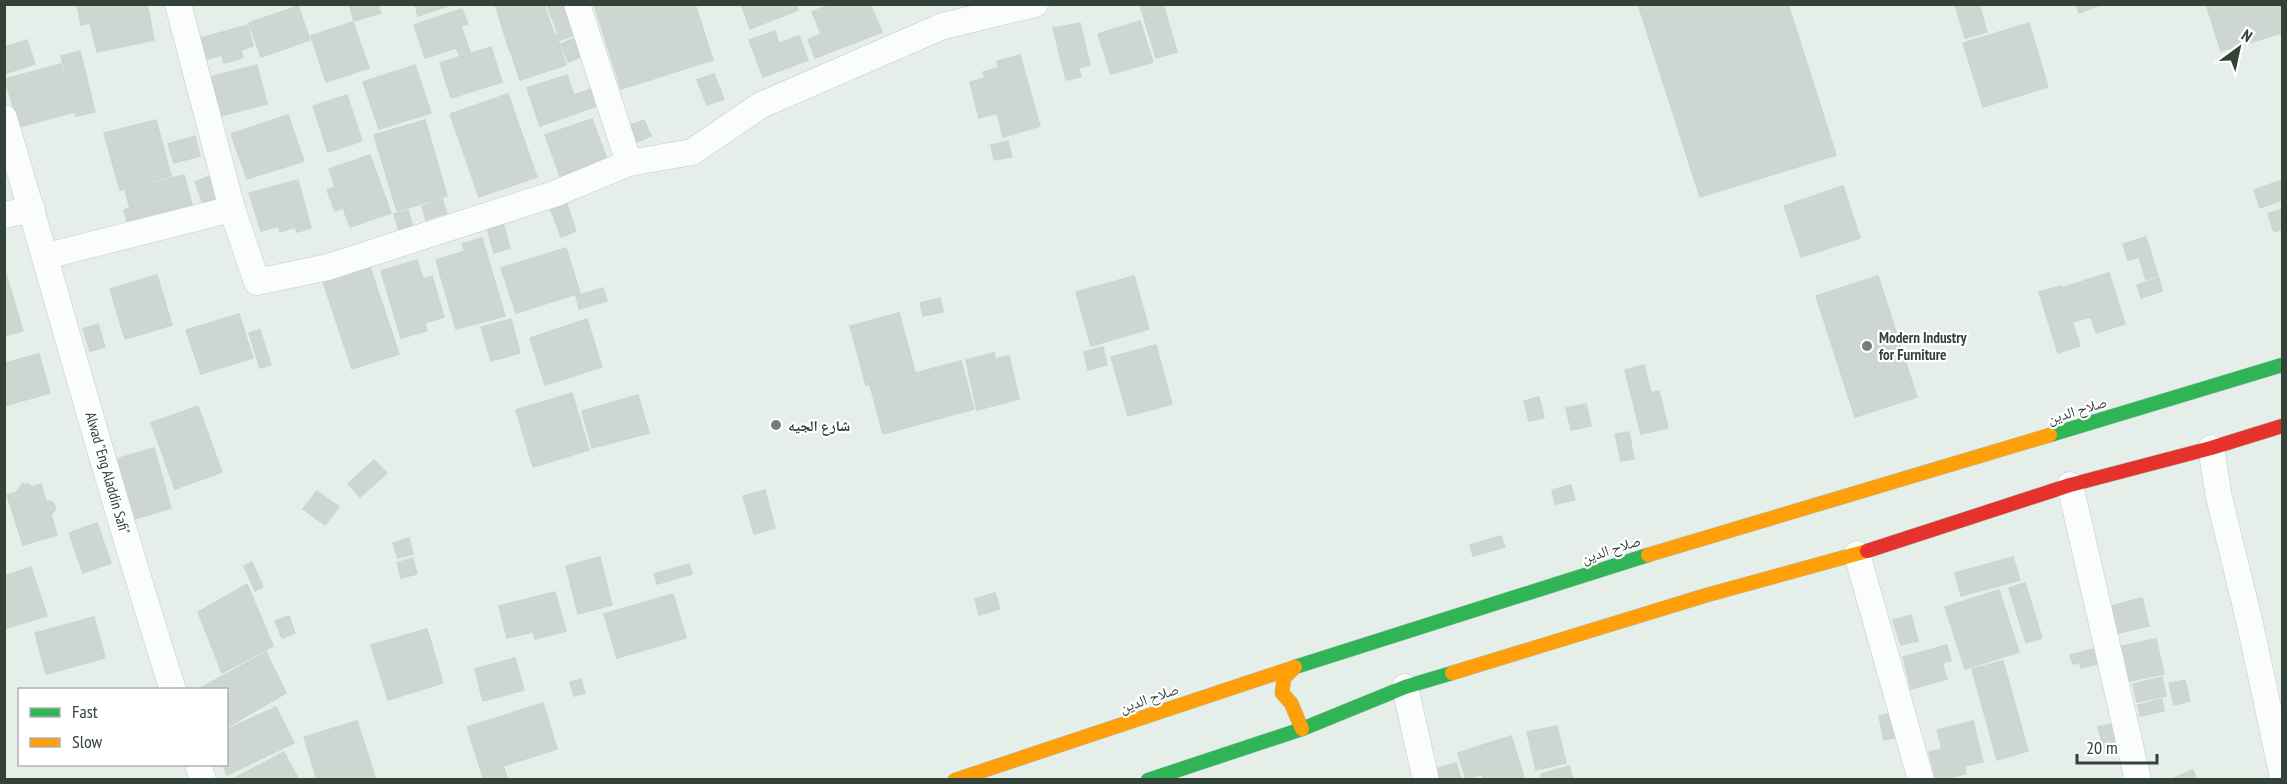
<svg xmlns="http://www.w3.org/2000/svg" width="2287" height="784" viewBox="0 0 2287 784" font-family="'PT Sans Narrow','Noto Naskh Arabic',sans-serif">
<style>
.building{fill:#cdd6d1;stroke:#ccd6d0;stroke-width:1.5}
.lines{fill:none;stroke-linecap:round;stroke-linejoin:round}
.street-casing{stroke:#c3ccc7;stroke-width:27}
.fast-casing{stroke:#a2c5b1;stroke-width:15}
.slow-casing{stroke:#a2c5b1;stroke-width:15}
.jam-casing{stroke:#a2c5b1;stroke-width:15}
.street{stroke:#fbfcfc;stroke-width:26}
.fast{stroke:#30b455;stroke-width:14}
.slow{stroke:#ff9f0a;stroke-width:14}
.jam{stroke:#e5322d;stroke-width:14}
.poi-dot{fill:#727e77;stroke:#fff;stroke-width:2}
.labels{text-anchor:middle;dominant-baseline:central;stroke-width:4.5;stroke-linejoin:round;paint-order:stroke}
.poi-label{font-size:15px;font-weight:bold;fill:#334239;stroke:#fff;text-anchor:start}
.street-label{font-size:15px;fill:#334239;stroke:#fff}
</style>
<rect width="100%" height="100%" fill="#e6eeea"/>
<g class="building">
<polygon points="77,4 147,4 154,40 97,52 90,23 81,25"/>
<polygon points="349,4 378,4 381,13 354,21"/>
<polygon points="415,4 454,4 418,16"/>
<polygon points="495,4 544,4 554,34 509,49"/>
<polygon points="547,4 567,4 578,34 560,40"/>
<polygon points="594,4 695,4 713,60 621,89"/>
<polygon points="741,4 796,4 798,10 750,29"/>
<polygon points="831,4 870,4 882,32 815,58 808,40 821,34 812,12"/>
<polygon points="1163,4 1177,52 1156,58 1140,5"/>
<polygon points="1638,4 1788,4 1836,155 1700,197"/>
<polygon points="1955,4 1979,4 1987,32 1965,38"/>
<polygon points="2076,4 2102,4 2079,13"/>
<polygon points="2206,4 2282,4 2282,33 2221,51"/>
<polygon points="298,6 310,40 261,57 249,23"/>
<polygon points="462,9 468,24 461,26 470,52 459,55 456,48 425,58 414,25"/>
<polygon points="1140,21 1153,62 1111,74 1098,34"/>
<polygon points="353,22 369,68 326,82 311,36"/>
<polygon points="1080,23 1090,65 1079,68 1081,77 1066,80 1053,28"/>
<polygon points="2029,23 2048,87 1983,107 1963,43"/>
<polygon points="248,25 253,46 241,50 243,58 224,63 222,55 207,59 201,38"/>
<polygon points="775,31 779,43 799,36 808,60 763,77 749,40"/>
<polygon points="556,34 566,65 520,80 510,50"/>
<polygon points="578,37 585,55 568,62 561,44"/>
<polygon points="27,40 35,64 4,74 4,47"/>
<polygon points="491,47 502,82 451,98 440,63"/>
<polygon points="80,51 95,112 76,116 61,56"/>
<polygon points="1020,55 1040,126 1003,137 997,113 979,118 970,82 985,78 983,72 998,68 997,61"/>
<polygon points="61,64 74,112 19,127 5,79"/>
<polygon points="257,65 267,104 220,116 210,77"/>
<polygon points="415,65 431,113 379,129 363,82"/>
<polygon points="714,74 724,99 707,105 697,80"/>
<polygon points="567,75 574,95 594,88 600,105 540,126 527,88"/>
<polygon points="508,94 537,177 479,197 450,114"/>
<polygon points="347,95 362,141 328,152 313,106"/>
<polygon points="288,115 304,161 247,179 231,134"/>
<polygon points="592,119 607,159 560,176 545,135"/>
<polygon points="156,120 171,176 120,190 104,133"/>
<polygon points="425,120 447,196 397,211 374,135"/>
<polygon points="644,120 651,136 629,145 623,128"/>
<polygon points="195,136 200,156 174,163 168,144"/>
<polygon points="1008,141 1012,157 994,160 991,145"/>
<polygon points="370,155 391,213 350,227 343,208 335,211 327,190 335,187 329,169"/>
<polygon points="184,175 194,212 129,229 124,210 130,208 125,190"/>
<polygon points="213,175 221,197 203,203 195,182"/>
<polygon points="298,180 311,228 297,232 295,227 280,232 279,226 261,231 249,193"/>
<polygon points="2282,180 2282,200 2260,208 2254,190"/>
<polygon points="1843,186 1860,238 1801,257 1784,206"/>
<polygon points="442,199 447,213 426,220 422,206"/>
<polygon points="567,204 576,231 561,237 551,210"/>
<polygon points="2282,209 2282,229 2274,232 2268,214"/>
<polygon points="408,210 413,227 399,231 394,214"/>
<polygon points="503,223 510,248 494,253 487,228"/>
<polygon points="2146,237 2158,276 2146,280 2139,257 2128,260 2123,244"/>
<polygon points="482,238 505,316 456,329 436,260 465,251 462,244"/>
<polygon points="566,248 580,293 516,313 501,268"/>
<polygon points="417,260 423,279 432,276 444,317 425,323 427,331 401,338 381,271"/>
<polygon points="369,264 399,354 352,369 322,279"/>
<polygon points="4,267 23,331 4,336"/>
<polygon points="2109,273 2125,324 2096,333 2091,317 2072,322 2061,288"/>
<polygon points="157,275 172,325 125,339 110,289"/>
<polygon points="1134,276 1149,329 1091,346 1076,292"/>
<polygon points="1878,276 1917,397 1855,417 1816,296"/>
<polygon points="2159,278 2162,291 2141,298 2137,285"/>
<polygon points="2061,286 2080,346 2058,353 2039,292"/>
<polygon points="603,288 607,301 579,309 576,296"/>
<polygon points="940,298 943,312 923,316 920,303"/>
<polygon points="899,313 915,372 866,385 850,326"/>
<polygon points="239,314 253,358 201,374 186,330"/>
<polygon points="511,319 520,353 491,361 481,327"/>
<polygon points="587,319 602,367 545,385 530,338"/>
<polygon points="98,324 105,347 90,351 83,329"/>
<polygon points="260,330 271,365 260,368 249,333"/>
<polygon points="1156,345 1172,404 1128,416 1111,357"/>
<polygon points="1103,347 1107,365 1088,370 1084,352"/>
<polygon points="994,353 995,359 1009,356 1019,399 977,410 966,360"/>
<polygon points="39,354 50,393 4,406 4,363"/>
<polygon points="961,361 974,409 883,434 870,385"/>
<polygon points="1644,365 1651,393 1659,391 1668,428 1641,434 1625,370"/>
<polygon points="572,393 589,450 533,467 516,410"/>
<polygon points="638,395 649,433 592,448 582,411"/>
<polygon points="1539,397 1544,418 1529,421 1524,401"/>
<polygon points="1586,404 1591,426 1571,430 1566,408"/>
<polygon points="198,406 222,472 175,489 151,423"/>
<polygon points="1629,432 1634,459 1621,461 1615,434"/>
<polygon points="154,448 171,508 131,520 113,460"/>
<polygon points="374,460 387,473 360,497 348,484"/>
<polygon points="22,484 28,484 32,487 41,484 46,501 52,502 55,506 55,510 51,515 57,535 23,545 7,495 17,492"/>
<polygon points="1571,485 1575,500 1555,504 1552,490"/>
<polygon points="765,490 775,528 754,534 743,496"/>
<polygon points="317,491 339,507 325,525 303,509"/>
<polygon points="97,523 111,563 83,573 69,533"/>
<polygon points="1501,536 1505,547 1473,556 1470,545"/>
<polygon points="409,538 413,554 398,558 393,543"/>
<polygon points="600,557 612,605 578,614 566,566"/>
<polygon points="2013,557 2020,580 1961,596 1955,573"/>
<polygon points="413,558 417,574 401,578 397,563"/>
<polygon points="252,562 263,587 255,591 244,566"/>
<polygon points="689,564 692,574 657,584 654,574"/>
<polygon points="31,567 47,616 4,629 4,576"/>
<polygon points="2025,583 2042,638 2026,643 2009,588"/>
<polygon points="247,584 273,646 222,673 198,612"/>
<polygon points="1999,590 2019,652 1965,669 1945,607"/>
<polygon points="555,592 566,631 535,639 533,632 507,638 499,606"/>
<polygon points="995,593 1000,609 979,615 975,599"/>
<polygon points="673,594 686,638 617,658 604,614"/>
<polygon points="2142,598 2149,626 2110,635 2103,608"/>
<polygon points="1911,615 1918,641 1901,645 1893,620"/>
<polygon points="289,616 295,633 282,638 275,621"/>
<polygon points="94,617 105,658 46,674 35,633"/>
<polygon points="427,629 443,683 388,700 371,645"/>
<polygon points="2156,639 2164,674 2130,681 2122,646"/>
<polygon points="1947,645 1951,661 1942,663 1947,679 1911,689 1903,657"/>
<polygon points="2098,648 2102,663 2081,668 2080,662 2073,664 2070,655"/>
<polygon points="266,652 286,693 226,728 226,690 197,690"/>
<polygon points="515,658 524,690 483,701 475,669"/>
<polygon points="2003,661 2028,751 1997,760 1972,669"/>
<polygon points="2162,677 2166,696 2137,702 2133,684"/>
<polygon points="581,679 585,693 574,696 570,682"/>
<polygon points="2185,680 2190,701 2174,705 2169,683"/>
<polygon points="2162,699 2164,711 2140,716 2138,705"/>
<polygon points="543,703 557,749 503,766 508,780 484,780 467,727"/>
<polygon points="276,707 294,743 227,775 222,764 226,764 226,730"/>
<polygon points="1896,712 1901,736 1884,740 1879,716"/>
<polygon points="357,721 376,780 317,780 304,737"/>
<polygon points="1973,721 1983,762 1964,766 1966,774 1936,780 1929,752 1942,749 1937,730"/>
<polygon points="2112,724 2118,746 2104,750 2098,727"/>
<polygon points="1557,726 1566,763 1536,770 1527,732"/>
<polygon points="1511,736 1524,777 1515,780 1484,780 1482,774 1466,779 1458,753"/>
<polygon points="284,752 299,780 231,780"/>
<polygon points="1456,763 1461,780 1434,780 1431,770"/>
<polygon points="1569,766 1573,780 1542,780 1541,774"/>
<polygon points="2193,770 2197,780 2174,780 2174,778"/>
</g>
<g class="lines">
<g class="street-casing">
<g id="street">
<polyline points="178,4 232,209"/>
<polyline points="577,4 629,163"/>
<path d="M4,118C61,308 112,501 173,690"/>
<polyline points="4,215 32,209"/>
<polyline points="46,256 232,209 257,282 328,267 554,194 629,163 692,152 761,105 943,26 1035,4"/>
<polyline points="2211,448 2219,497 2250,624 2282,773"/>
<polyline points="2070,485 2138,780"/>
<polyline points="1857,554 1921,780"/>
<polyline points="1405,687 1426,780"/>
<polyline points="198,764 203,780"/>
</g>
</g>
<g class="fast-casing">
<g id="fast">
<polyline points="2050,435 2282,365"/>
<polyline points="1295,667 1648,555"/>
<polyline points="1148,780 1302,729 1405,687 1452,673"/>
</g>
</g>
<g class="slow-casing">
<g id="slow">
<polyline points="1648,555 2050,435"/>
<polyline points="1294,668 1284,678 1282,693 1291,703 1302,729"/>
<polyline points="1452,673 1707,595 1867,551"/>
<polyline points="955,780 1295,667"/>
</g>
</g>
<g class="jam-casing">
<polyline id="jam" points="1867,551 2070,485 2211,448 2282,426"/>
</g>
<use href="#street" class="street"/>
<use href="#fast" class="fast"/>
<use href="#slow" class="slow"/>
<use href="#jam" class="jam"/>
</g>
<g class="poi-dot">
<circle cx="1867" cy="346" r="6"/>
<circle cx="776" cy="425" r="6"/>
</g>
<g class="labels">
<g class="poi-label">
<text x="1879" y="337">Modern Industry<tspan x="1879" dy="17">for Furniture</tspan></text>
<text x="788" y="425">شارع الجيه</text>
</g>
<g class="street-label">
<text transform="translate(2077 410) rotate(-17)">صلاح الدين</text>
<text transform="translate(108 473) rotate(74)">Alwad "Eng Aladdin Safi"</text>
<text transform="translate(1611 549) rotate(-18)">صلاح الدين</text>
<text transform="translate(1149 698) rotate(-19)">صلاح الدين</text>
</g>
</g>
<rect width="2287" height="784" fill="none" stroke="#334239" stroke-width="12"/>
<rect x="18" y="688" width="210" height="78" fill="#ffffff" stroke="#adb3b0" stroke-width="1.5"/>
<rect x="30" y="708" width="30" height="9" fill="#30b455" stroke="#adb3b0" stroke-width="1.5"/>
<text x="72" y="718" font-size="18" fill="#334239">Fast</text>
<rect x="30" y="738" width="30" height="9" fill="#ff9f0a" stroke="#adb3b0" stroke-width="1.5"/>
<text x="72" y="748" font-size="18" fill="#334239">Slow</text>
<g transform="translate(2239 48) rotate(33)" stroke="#ffffff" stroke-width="4.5" paint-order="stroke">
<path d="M0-4.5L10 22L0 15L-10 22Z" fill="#334239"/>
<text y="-9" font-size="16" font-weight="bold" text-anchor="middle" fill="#334239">N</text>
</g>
<path d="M2077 754v9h80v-9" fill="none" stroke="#334239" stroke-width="3"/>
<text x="2086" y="754" font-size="18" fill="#334239" stroke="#ffffff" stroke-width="4.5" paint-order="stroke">20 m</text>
</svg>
